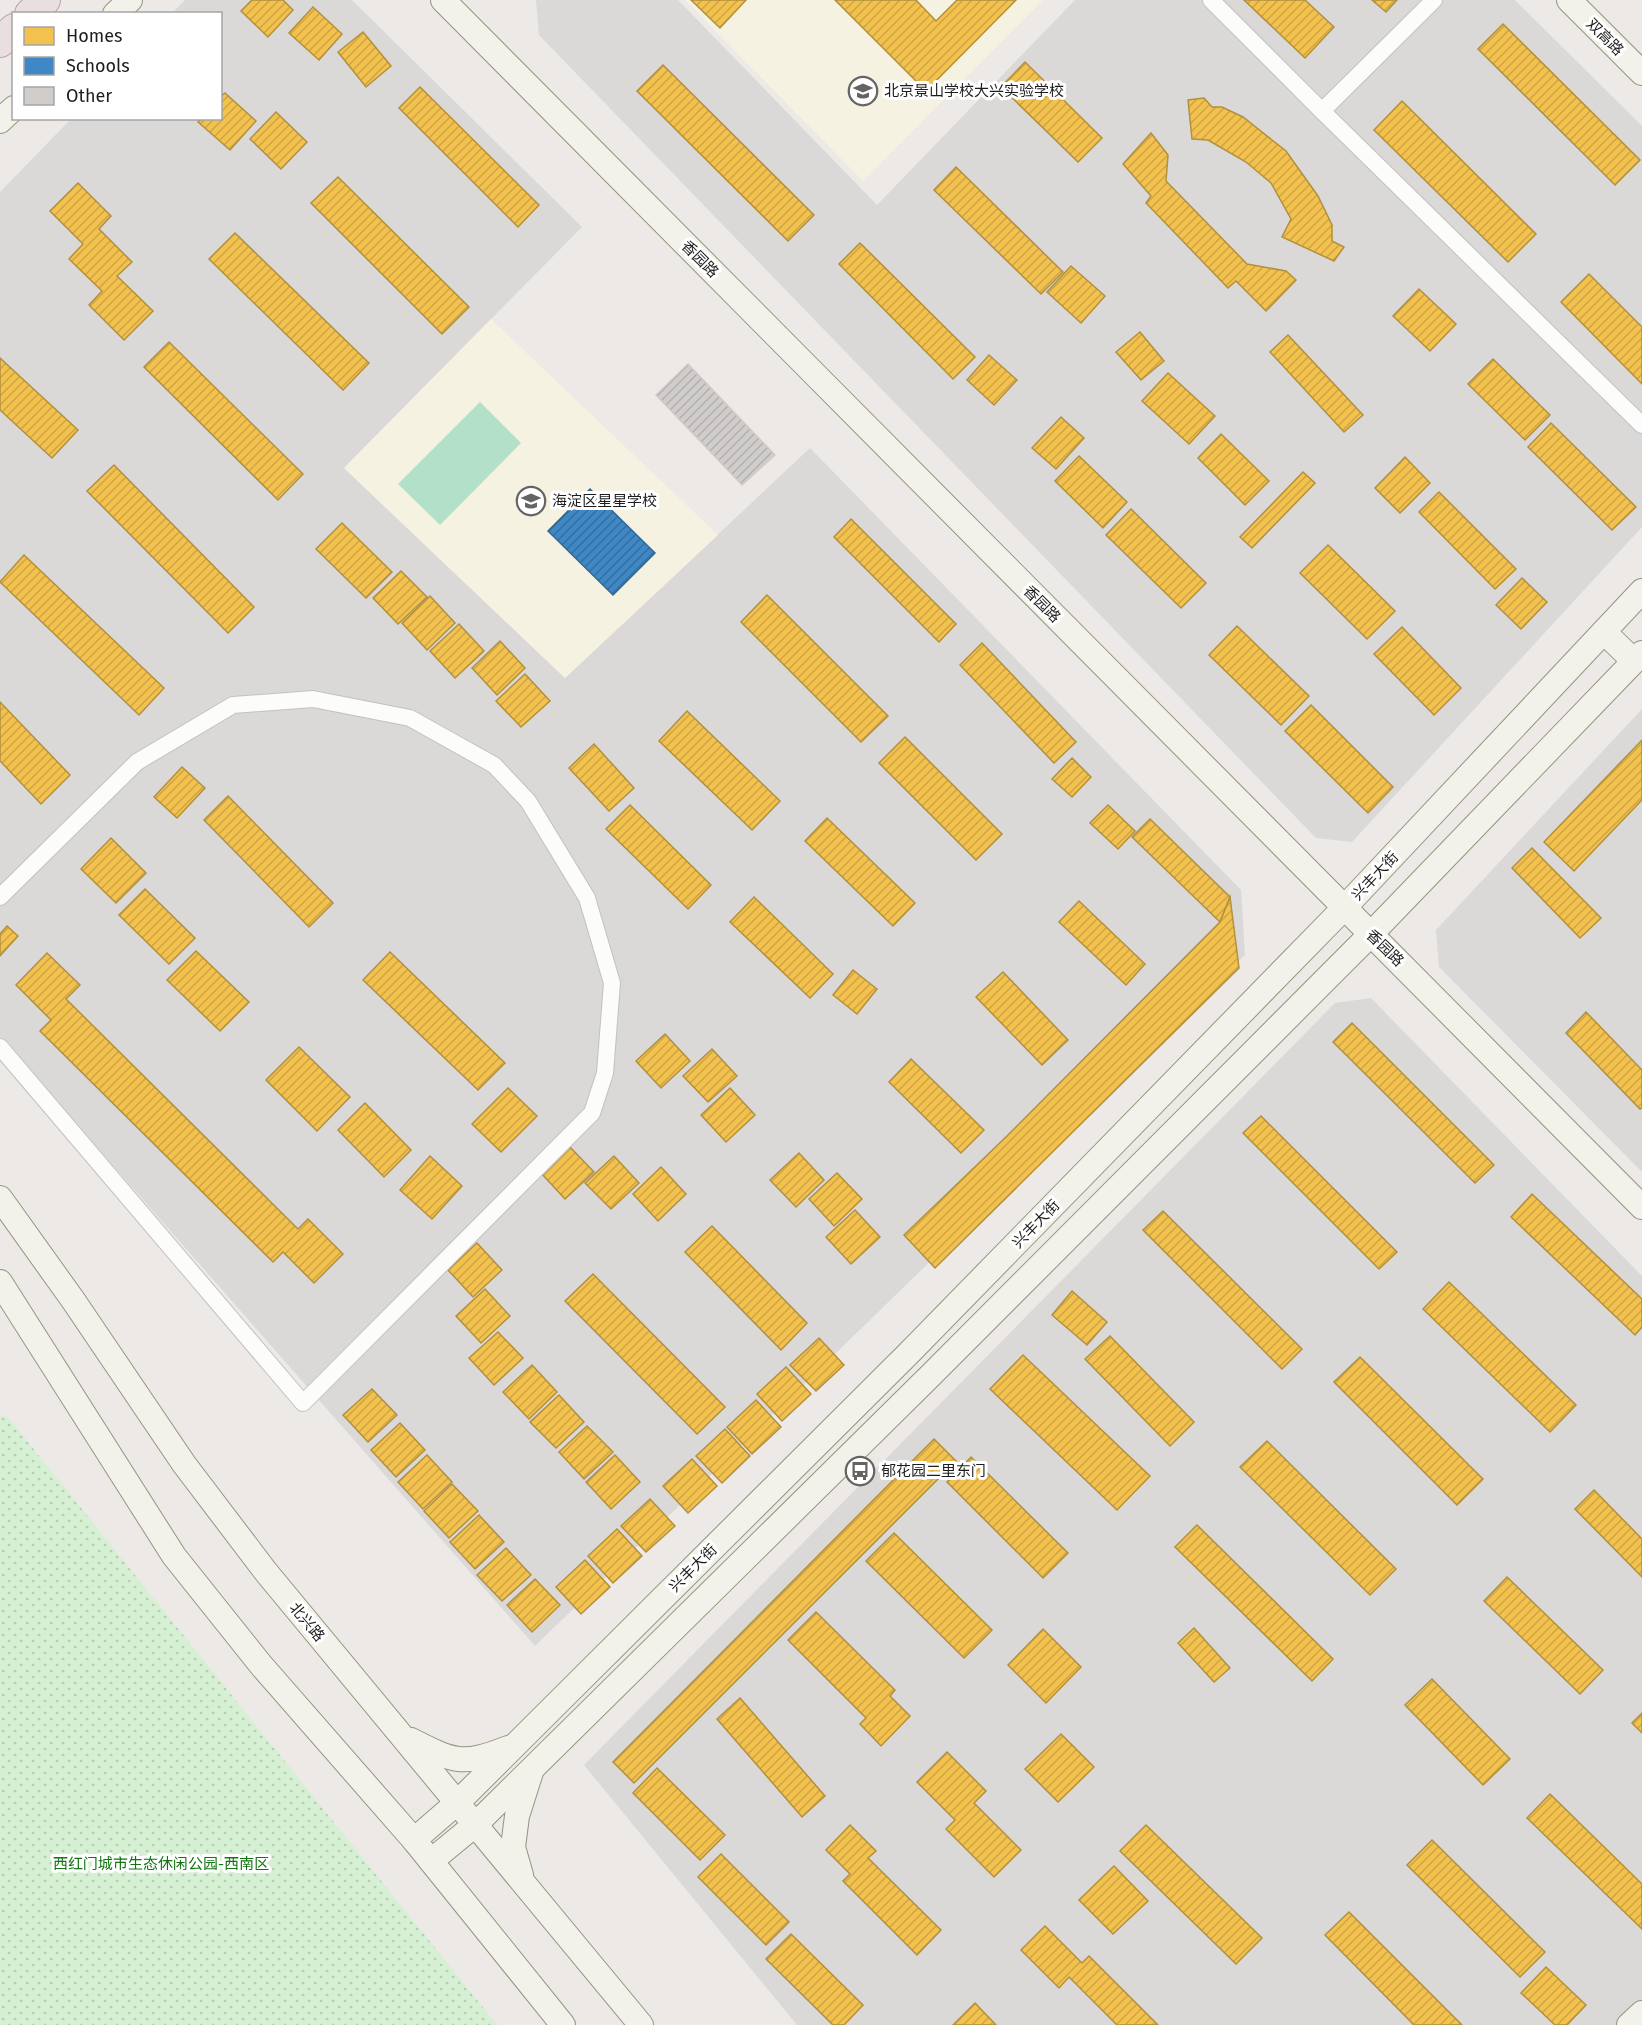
<svg xmlns="http://www.w3.org/2000/svg" width="1642" height="2025" viewBox="0 0 1642 2025" font-family="'Fira Sans','Noto Sans SC',sans-serif">
<style>
.residential{fill:#dbd9d7}
.education{fill:#f5f2e1}
.park{fill:url(#park-dots)}
.pitch{fill:#b3e0c9}
.homes{fill:url(#homes-hatch);stroke:#b2903f;stroke-width:1.5}
.schools{fill:url(#schools-hatch);stroke:#356893;stroke-width:1.5}
.building{fill:url(#building-hatch);stroke:#cfcbc8;stroke-width:1.5}
.lines{fill:none;stroke-linecap:round;stroke-linejoin:round}
.street-casing{stroke:#c3c1c0;stroke-width:18}
.secondary-casing{stroke:#95947f;stroke-width:26}
.highway-casing{stroke:#bf9fab;stroke-width:32}
.street{stroke:#fcfcfb;stroke-width:16}
.secondary{stroke:#f2f2ea;stroke-width:24}
.highway{stroke:#e9dfe1;stroke-width:30}
.labels{text-anchor:middle;dominant-baseline:central;stroke-width:6;stroke-linejoin:round;paint-order:stroke}
.street-label{font-size:15px;fill:#1d1d1d;stroke:#fff}
.poi-label{font-size:15px;fill:#1d1d1d;stroke:#fff;text-anchor:start}
.park-label{font-size:15px;fill:#127511;stroke:#fff}
</style>
<defs>
<pattern id="park-dots" width="8" height="8" patternUnits="userSpaceOnUse" patternTransform="scale(1.5)"><rect width="8" height="8" fill="#d5f0d2"/><path d="M2 2h.1M6 6h.1" fill="none" stroke="#b6cdb4" stroke-width="1.8" stroke-linecap="round"/></pattern>
<pattern id="homes-hatch" width="6" height="6" patternUnits="userSpaceOnUse" patternTransform="scale(1.5)"><rect width="6" height="6" fill="#f2c14e"/><path d="M-1 1l2-2M0 6l6-6M5 7l2-2" fill="none" stroke="#cfa544"/></pattern>
<pattern id="schools-hatch" width="6" height="6" patternUnits="userSpaceOnUse" patternTransform="scale(1.5)"><rect width="6" height="6" fill="#3f88c5"/><path d="M-1 1l2-2M0 6l6-6M5 7l2-2" fill="none" stroke="#346f9f"/></pattern>
<pattern id="building-hatch" width="6" height="6" patternUnits="userSpaceOnUse" patternTransform="scale(1.5)"><rect width="6" height="6" fill="#d0cdcb"/><path d="M-1 1l2-2M0 6l6-6M5 7l2-2" fill="none" stroke="#b2b0ae"/></pattern>
</defs>
<rect width="100%" height="100%" fill="#ece9e6"/>
<g class="residential">
<polygon points="185,0 352,0 582,227 344,468 565,678 810,448 1241,890 1245,955 535,1646 0,1037 0,192 71,119 220,118 220,14 172,13"/>
<polygon points="536,0 678,0 877,205 1075,0 1515,0 1642,126 1642,527 1352,842 1316,838 539,35"/>
<polygon points="1642,709 1642,1172 1439,967 1436,930"/>
<polygon points="1371,998 1642,1276 1642,2000 1619,2025 797,2025 584,1765 1335,1003"/>
</g>
<g class="education">
<polygon points="685,0 1043,0 863,181"/>
<polygon points="491,319 718,535 565,678 344,468"/>
</g>
<polygon class="park" points="7,1416 497,2025 0,2025 0,1417"/>
<polygon class="pitch" points="480,402 521,443 440,525 398,484"/>
<g class="homes">
<polygon points="252,0 283,0 293,10 268,37 241,11"/>
<polygon points="691,0 746,0 720,28"/>
<polygon points="835,0 916,0 936,21 957,0 1016,0 926,91"/>
<polygon points="1244,0 1305,0 1334,27 1305,58"/>
<polygon points="1372,0 1397,0 1386,12"/>
<polygon points="313,7 342,34 319,60 289,33"/>
<polygon points="1503,24 1640,160 1615,185 1478,49"/>
<polygon points="363,32 391,66 366,87 338,52"/>
<polygon points="1025,62 1102,138 1078,162 1001,87"/>
<polygon points="663,65 814,215 788,241 637,91"/>
<polygon points="420,87 539,205 518,227 399,108"/>
<polygon points="225,93 256,121 230,150 198,122 202,118 220,118 220,97"/>
<polygon points="1204,98 1212,107 1222,107 1243,117 1286,151 1318,196 1332,225 1332,241 1344,247 1334,261 1282,237 1291,219 1271,183 1246,162 1208,140 1192,139 1188,100"/>
<polygon points="1402,101 1536,234 1508,262 1374,130"/>
<polygon points="276,112 307,142 281,169 250,139"/>
<polygon points="1151,133 1168,155 1166,181 1247,264 1286,271 1296,280 1266,311 1236,281 1228,288 1146,203 1151,196 1123,164"/>
<polygon points="956,167 1063,272 1041,294 934,190"/>
<polygon points="338,177 469,307 442,334 311,203"/>
<polygon points="78,183 111,216 99,229 132,262 117,276 153,311 124,340 89,305 102,291 69,259 83,244 50,211"/>
<polygon points="235,233 369,363 343,390 209,259"/>
<polygon points="860,243 975,357 953,379 839,264"/>
<polygon points="1071,266 1105,296 1081,323 1047,292"/>
<polygon points="1589,274 1642,327 1642,384 1561,302"/>
<polygon points="1419,289 1456,324 1430,351 1393,316"/>
<polygon points="1140,332 1164,361 1141,380 1116,352"/>
<polygon points="1288,335 1363,415 1344,432 1270,352"/>
<polygon points="169,342 303,474 278,500 144,367"/>
<polygon points="989,355 1017,380 994,405 967,380"/>
<polygon points="0,358 78,430 52,458 0,410"/>
<polygon points="1493,359 1550,415 1525,440 1468,384"/>
<polygon points="1168,373 1215,416 1189,444 1142,401"/>
<polygon points="1061,417 1084,438 1056,469 1032,448"/>
<polygon points="1551,423 1636,507 1612,530 1528,447"/>
<polygon points="1221,434 1269,481 1245,505 1198,458"/>
<polygon points="1079,456 1127,502 1103,528 1055,481"/>
<polygon points="1405,457 1430,483 1400,513 1375,488"/>
<polygon points="114,465 254,607 228,633 87,491"/>
<polygon points="1303,472 1315,483 1252,548 1240,537"/>
<polygon points="1439,492 1516,569 1495,589 1419,512"/>
<polygon points="1131,509 1206,583 1181,608 1106,535"/>
<polygon points="851,519 956,624 939,642 834,537"/>
<polygon points="342,523 392,572 366,598 316,549"/>
<polygon points="1328,545 1395,611 1367,639 1300,573"/>
<polygon points="24,555 164,688 139,715 0,582"/>
<polygon points="401,571 427,597 398,624 373,598"/>
<polygon points="1522,578 1547,602 1521,629 1496,605"/>
<polygon points="767,595 888,716 861,742 741,622"/>
<polygon points="430,596 455,623 427,650 402,623"/>
<polygon points="459,624 484,651 455,678 430,651"/>
<polygon points="1237,626 1309,696 1281,725 1209,655"/>
<polygon points="1402,627 1461,688 1434,715 1374,654"/>
<polygon points="500,641 525,668 497,695 472,668"/>
<polygon points="982,643 1076,742 1054,763 960,665"/>
<polygon points="525,674 550,701 521,727 496,701"/>
<polygon points="0,702 70,775 41,804 0,761"/>
<polygon points="1311,705 1393,787 1368,813 1285,731"/>
<polygon points="687,711 780,801 752,830 659,741"/>
<polygon points="905,737 1002,834 976,860 879,763"/>
<polygon points="1642,740 1642,800 1574,871 1544,842"/>
<polygon points="594,744 634,788 609,811 569,768"/>
<polygon points="1072,758 1091,777 1072,797 1052,779"/>
<polygon points="182,767 205,788 177,818 154,797"/>
<polygon points="228,796 333,903 309,927 204,820"/>
<polygon points="630,805 711,885 688,909 606,829"/>
<polygon points="1108,805 1135,831 1118,849 1090,823"/>
<polygon points="827,818 915,903 893,926 805,841"/>
<polygon points="1150,819 1230,897 1220,922 1132,837"/>
<polygon points="111,838 146,873 116,903 81,869"/>
<polygon points="1532,848 1601,918 1580,938 1512,868"/>
<polygon points="145,889 195,938 169,964 119,915"/>
<polygon points="754,897 833,974 810,998 730,922"/>
<polygon points="1230,897 1239,968 935,1268 904,1235 1007,1136 1220,922"/>
<polygon points="1079,901 1145,964 1126,985 1059,922"/>
<polygon points="7,926 18,936 0,956 0,934"/>
<polygon points="196,951 249,1002 220,1031 167,980"/>
<polygon points="390,952 505,1063 478,1090 363,980"/>
<polygon points="47,953 80,985 66,999 298,1229 308,1219 343,1254 314,1283 283,1252 273,1262 40,1031 51,1020 16,985"/>
<polygon points="853,970 877,989 857,1014 833,995"/>
<polygon points="1003,972 1068,1040 1042,1065 976,997"/>
<polygon points="1586,1012 1642,1070 1642,1108 1640,1109 1566,1033"/>
<polygon points="1352,1023 1494,1165 1475,1183 1333,1042"/>
<polygon points="665,1034 690,1061 661,1088 636,1061"/>
<polygon points="299,1047 350,1097 317,1131 266,1080"/>
<polygon points="712,1049 737,1076 708,1102 683,1076"/>
<polygon points="911,1059 984,1130 961,1153 889,1082"/>
<polygon points="508,1088 537,1116 501,1152 472,1124"/>
<polygon points="730,1088 755,1115 726,1142 701,1115"/>
<polygon points="365,1103 411,1150 384,1177 338,1130"/>
<polygon points="1261,1116 1397,1252 1379,1269 1243,1133"/>
<polygon points="569,1146 594,1172 565,1199 540,1172"/>
<polygon points="799,1153 824,1180 796,1207 770,1180"/>
<polygon points="430,1156 462,1186 432,1219 400,1190"/>
<polygon points="614,1156 639,1183 611,1209 585,1183"/>
<polygon points="661,1167 686,1194 658,1221 633,1194"/>
<polygon points="837,1173 862,1199 834,1226 809,1199"/>
<polygon points="1532,1194 1642,1299 1642,1327 1635,1335 1511,1217"/>
<polygon points="855,1210 880,1237 851,1264 826,1237"/>
<polygon points="1163,1211 1302,1349 1282,1369 1143,1230"/>
<polygon points="712,1226 807,1323 781,1350 685,1252"/>
<polygon points="477,1243 502,1270 473,1297 448,1270"/>
<polygon points="593,1274 725,1407 697,1434 565,1301"/>
<polygon points="1449,1282 1576,1405 1550,1432 1423,1309"/>
<polygon points="485,1289 510,1316 481,1343 456,1316"/>
<polygon points="1072,1291 1107,1322 1087,1345 1052,1315"/>
<polygon points="498,1332 523,1358 494,1385 469,1358"/>
<polygon points="1110,1336 1194,1422 1170,1446 1085,1359"/>
<polygon points="819,1338 844,1365 816,1391 790,1365"/>
<polygon points="1023,1355 1150,1476 1117,1510 990,1389"/>
<polygon points="1360,1357 1483,1479 1457,1505 1334,1382"/>
<polygon points="532,1365 557,1392 529,1419 503,1392"/>
<polygon points="786,1367 811,1394 782,1421 757,1394"/>
<polygon points="372,1389 397,1415 368,1442 343,1415"/>
<polygon points="559,1395 584,1422 556,1448 530,1422"/>
<polygon points="756,1400 781,1427 752,1454 727,1427"/>
<polygon points="400,1423 425,1450 396,1477 371,1450"/>
<polygon points="587,1426 613,1452 584,1479 559,1452"/>
<polygon points="725,1429 750,1456 722,1483 696,1456"/>
<polygon points="934,1439 956,1461 634,1783 613,1762"/>
<polygon points="1267,1441 1396,1569 1370,1595 1240,1467"/>
<polygon points="427,1455 452,1482 423,1509 398,1482"/>
<polygon points="615,1455 640,1482 611,1509 586,1482"/>
<polygon points="971,1457 1068,1553 1043,1578 947,1482"/>
<polygon points="692,1459 717,1486 688,1513 663,1486"/>
<polygon points="452,1484 478,1511 449,1538 424,1511"/>
<polygon points="1594,1490 1642,1539 1642,1577 1575,1509"/>
<polygon points="650,1499 675,1526 646,1552 621,1526"/>
<polygon points="479,1515 504,1542 475,1569 450,1542"/>
<polygon points="1197,1525 1333,1659 1312,1681 1175,1547"/>
<polygon points="617,1529 642,1556 613,1583 588,1556"/>
<polygon points="894,1533 992,1630 964,1658 866,1561"/>
<polygon points="506,1548 531,1575 502,1601 477,1575"/>
<polygon points="585,1560 610,1587 581,1614 556,1587"/>
<polygon points="1507,1577 1603,1670 1580,1694 1484,1601"/>
<polygon points="535,1579 560,1605 532,1632 507,1605"/>
<polygon points="816,1612 895,1690 890,1696 910,1716 881,1746 860,1724 866,1718 788,1640"/>
<polygon points="1194,1628 1230,1668 1214,1682 1178,1643"/>
<polygon points="1043,1629 1081,1667 1046,1703 1008,1665"/>
<polygon points="1432,1679 1510,1759 1483,1785 1405,1705"/>
<polygon points="740,1698 825,1796 802,1817 717,1719"/>
<polygon points="1642,1713 1642,1733 1632,1723"/>
<polygon points="1061,1734 1094,1767 1058,1802 1025,1769"/>
<polygon points="947,1752 986,1791 974,1803 1021,1850 994,1877 946,1829 955,1820 917,1782"/>
<polygon points="657,1768 725,1835 700,1860 633,1793"/>
<polygon points="1550,1794 1642,1884 1642,1929 1527,1818"/>
<polygon points="850,1825 876,1851 868,1858 941,1930 917,1955 843,1881 850,1874 826,1850"/>
<polygon points="1146,1825 1262,1938 1236,1964 1120,1851"/>
<polygon points="1432,1840 1545,1952 1520,1977 1407,1865"/>
<polygon points="721,1854 789,1922 766,1945 698,1877"/>
<polygon points="1114,1866 1148,1901 1113,1934 1079,1900"/>
<polygon points="1349,1912 1462,2025 1414,2025 1325,1935"/>
<polygon points="1045,1926 1082,1963 1089,1956 1158,2025 1117,2025 1069,1977 1059,1988 1021,1950"/>
<polygon points="791,1934 863,2005 844,2025 833,2025 766,1959"/>
<polygon points="1546,1967 1586,2005 1567,2025 1555,2025 1521,1993"/>
<polygon points="975,2003 996,2025 953,2025"/>
</g>
<polygon class="schools" points="590,489 655,553 613,595 548,531"/>
<polygon class="building" points="688,364 775,455 742,485 656,395"/>
<g class="lines">
<g class="street-casing">
<g id="street">
<polyline points="1211,0 1322,111 1434,0"/>
<polyline points="1322,111 1642,425"/>
<polyline points="0,897 137,762 233,705 313,699 410,718 494,765 528,801 587,898 612,983 605,1073 592,1113 303,1403 0,1047"/>
</g>
</g>
<g class="secondary-casing">
<g id="secondary">
<polyline points="443,0 1642,1207"/>
<polyline points="1569,0 1642,73"/>
<polyline points="115,14 130,0"/>
<polyline points="0,121 14,108"/>
<polyline points="1604,632 1634,661"/>
<polyline points="0,1198 73,1300 184,1464 266,1572 641,2025"/>
<polyline points="0,1282 174,1556 261,1665 414,1840 563,2025"/>
<path d="M411,1740C454,1762 462,1766 508,1748"/>
<polyline points="414,1840 458,1802 908,1354 1344,908 1642,591"/>
<polyline points="431,1861 476,1824 930,1376 1371,934 1642,653"/>
<polyline points="521,1875 513,1847 517,1816 531,1772"/>
<polyline points="1629,2025 1642,2013"/>
</g>
</g>
<g class="highway-casing">
<g id="highway">
<polyline points="30,14 45,0"/>
<polyline points="0,42 14,29"/>
</g>
</g>
<use href="#street" class="street"/>
<use href="#secondary" class="secondary"/>
<use href="#highway" class="highway"/>
</g>
<defs>
<g id="school-ring" transform="scale(1.5)"><circle r="9.5" fill="#fff" stroke="#656463" stroke-width="1.5"/><path d="M0-5L7-2L0 1L-7-2ZM-4 1L0 2.5L4 1V4Q0 6-4 4Z" fill="#656463"/></g>
<g id="bus-ring" transform="scale(1.5)"><circle r="9.5" fill="#fff" stroke="#656463" stroke-width="1.5"/><path d="M-5-6H5V4H4V6H2V4H-2V6H-4V4H-5ZM-3.5-4V0h7V-4ZM-3.5 1.2v1.5H-2V1.2ZM2 1.2v1.5H3.5V1.2Z" fill="#656463"/></g>
</defs>
<g fill-rule="evenodd">
<use href="#school-ring" x="863" y="91"/>
<use href="#school-ring" x="531" y="501"/>
<use href="#bus-ring" x="860" y="1471"/>
</g>
<g class="labels">
<g class="street-label">
<text transform="translate(1605 37) rotate(45)">双高路</text>
<text transform="translate(700 259) rotate(45)">香园路</text>
<text transform="translate(1042 604) rotate(45)">香园路</text>
<text transform="translate(1375 876) rotate(-47)">兴丰大街</text>
<text transform="translate(1385 948) rotate(44)">香园路</text>
<text transform="translate(1036 1224) rotate(-46)">兴丰大街</text>
<text transform="translate(693 1568) rotate(-45)">兴丰大街</text>
<text transform="translate(307 1622) rotate(50)">北兴路</text>
</g>
<g class="poi-label">
<text x="884" y="91">北京景山学校大兴实验学校</text>
<text x="552" y="501">海淀区星星学校</text>
<text x="881" y="1471">郁花园二里东门</text>
</g>
<g class="park-label">
<text x="161" y="1864">西红门城市生态休闲公园-西南区</text>
</g>
</g>
<rect x="12" y="12" width="210" height="108" fill="#ffffff" stroke="#a5a5a5" stroke-width="1.5"/>
<rect x="24" y="27" width="30" height="18" fill="#f2c14e" stroke="#a5a5a5" stroke-width="1.5"/>
<text x="66" y="42" font-size="18" fill="#1d1d1d">Homes</text>
<rect x="24" y="57" width="30" height="18" fill="#3f88c5" stroke="#a5a5a5" stroke-width="1.5"/>
<text x="66" y="72" font-size="18" fill="#1d1d1d">Schools</text>
<rect x="24" y="87" width="30" height="18" fill="#d0cdcb" stroke="#a5a5a5" stroke-width="1.5"/>
<text x="66" y="102" font-size="18" fill="#1d1d1d">Other</text>
</svg>
